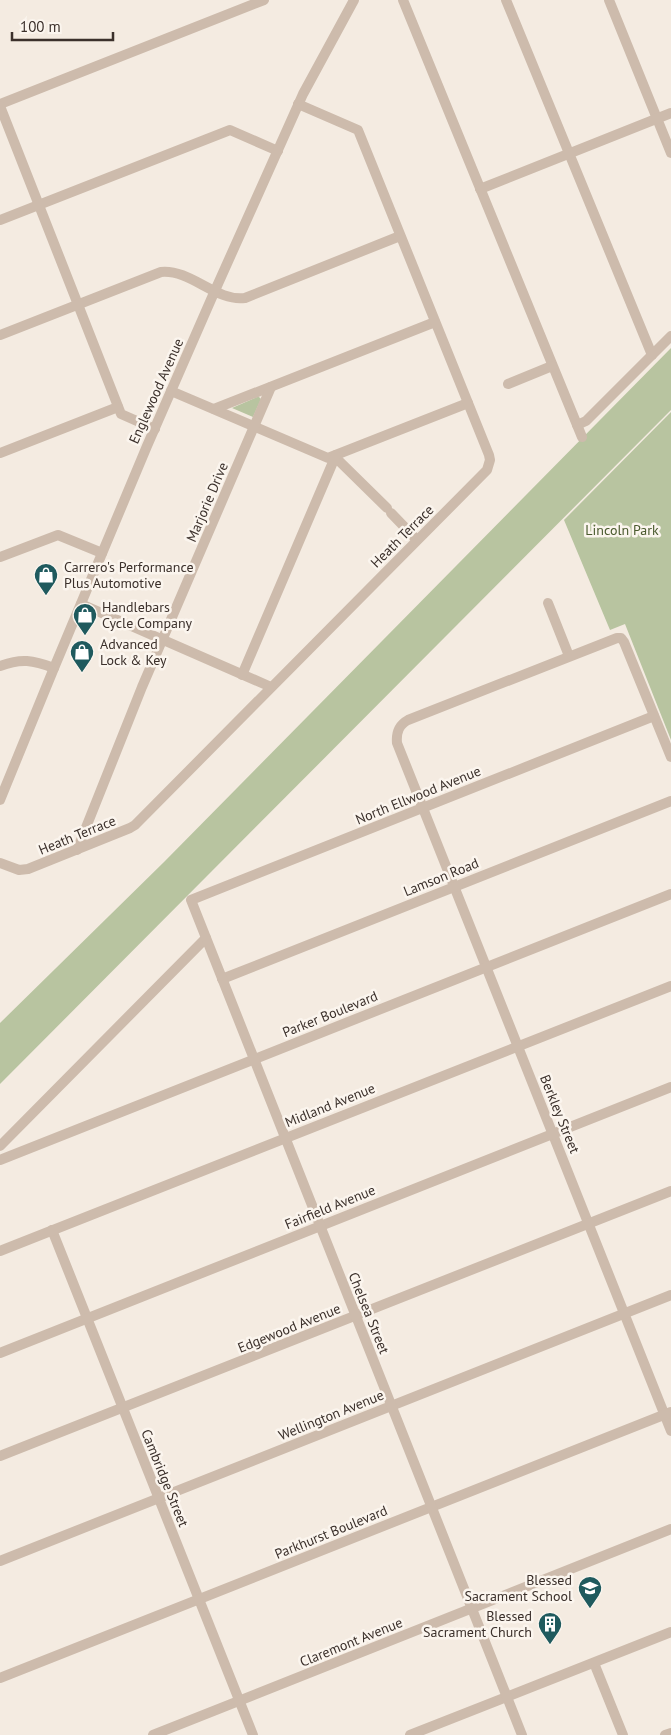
<svg xmlns="http://www.w3.org/2000/svg" width="671" height="1735" viewBox="0 0 671 1735" font-family="'PT Sans',sans-serif">
<style>
.green{fill:#b8c4a0}
.lines{fill:none;stroke-linecap:round;stroke-linejoin:round}
.minor{stroke:#cdbbac;stroke-width:10}
.labels{text-anchor:middle;dominant-baseline:central;stroke-width:5;stroke-linejoin:round;paint-order:stroke}
.street-label{font-size:14px;fill:#3b302b;stroke:#fbf5ee}
.park-label{font-size:14px;fill:#4a5a2e;stroke:#fbf5ee}
.poi-label{font-size:14px;fill:#3b302b;stroke:#fbf5ee;text-anchor:start}
</style>
<rect width="100%" height="100%" fill="#f4ebe1"/>
<g class="green">
<polygon points="671,348 671,410 0,1084 0,1023 164,862"/>
<polygon points="257,397 259,397 261,399 253,417 232,408"/>
<polygon points="671,412 671,740 625,624 610,630 564,520"/>
</g>
<g class="lines">
<g class="minor">
<polyline points="403,0 582,437"/>
<polyline points="506,0 652,355"/>
<polyline points="609,0 671,153"/>
<polyline points="0,104 264,0"/>
<polyline points="0,106 121,414 155,429"/>
<polyline points="480,189 671,113"/>
<polyline points="0,220 230,130 278,151"/>
<path d="M0,335L161,272C191,269 216,302 245,298L400,236"/>
<polyline points="508,384 552,366"/>
<polyline points="171,391 328,458 468,403"/>
<polyline points="214,409 435,322"/>
<polyline points="577,425 586,421 671,336"/>
<polyline points="0,453 118,407"/>
<polyline points="335,457 387,508"/>
<polyline points="391,513 417,540"/>
<polyline points="0,557 58,535 102,553"/>
<polyline points="548,603 569,656"/>
<polyline points="81,604 271,687"/>
<path d="M0,666C21,658 33,660 54,668"/>
<polyline points="242,675 336,455"/>
<path d="M671,757L624,642L621,638H617L408,720C399,725 396,732 397,743L671,1431"/>
<polyline points="0,800 54,668 147,446 213,295 303,94 354,0"/>
<polyline points="77,850 142,687 271,387"/>
<polyline points="0,863 19,870 28,869 130,828 135,825 487,470 490,460 489,455 358,130 298,104"/>
<polyline points="222,979 671,801"/>
<polyline points="0,1146 206,938"/>
<polyline points="0,1160 671,894"/>
<polyline points="52,1230 253,1735"/>
<polyline points="0,1251 671,986"/>
<polyline points="0,1353 671,1087"/>
<polyline points="0,1456 671,1191"/>
<polyline points="0,1561 671,1295"/>
<polyline points="594,1663 623,1735"/>
<polyline points="0,1678 671,1412"/>
<polyline points="153,1735 671,1529"/>
<polyline points="410,1735 671,1632"/>
<polyline points="522,1735 191,900 654,716"/>
<polyline points="665,1735 671,1733"/>
</g>
</g>
<defs>
<g id="shop-pin" transform="scale(1.25)"><path d="M0 17L-7.5 6A9.5 9.5 0 1 1 7.5 6Z" fill="#1f5a5e" stroke="#fbf5ee"/><path d="M-5-2.5h2.3a2.7 3.5 0 0 1 5.4 0H5L5.5 6h-11ZM-1.5-2.5h3a1.5 2.3 0 0 0-3 0Z" fill="#fff"/></g>
<g id="school-pin" transform="scale(1.25)"><path d="M0 17L-7.5 6A9.5 9.5 0 1 1 7.5 6Z" fill="#1f5a5e" stroke="#fbf5ee"/><path d="M0-5L7-2L0 1L-7-2ZM-4 1L0 2.5L4 1V4Q0 6-4 4Z" fill="#fff"/></g>
<g id="building-pin" transform="scale(1.25)"><path d="M0 17L-7.5 6A9.5 9.5 0 1 1 7.5 6Z" fill="#1f5a5e" stroke="#fbf5ee"/><path d="M-4-6H4V6H1V3H-1V6H-4ZM-2.5-4.3h1.7v1.8h-1.7ZM.8-4.3h1.7v1.8H.8ZM-2.5-1h1.7V.8h-1.7ZM.8-1h1.7V.8H.8Z" fill="#fff"/></g>
</defs>
<g fill-rule="evenodd">
<use href="#shop-pin" x="46" y="575"/>
<use href="#shop-pin" x="85" y="615"/>
<use href="#shop-pin" x="82" y="652"/>
<use href="#school-pin" x="590" y="1588"/>
<use href="#building-pin" x="550" y="1624"/>
</g>
<g class="labels">
<g class="street-label">
<text transform="translate(156 391) rotate(-66)">Englewood Avenue</text>
<text transform="translate(207 502) rotate(-67)">Marjorie Drive</text>
<text transform="translate(402 536) rotate(-45)">Heath Terrace</text>
<text transform="translate(418 795) rotate(-22)">North Ellwood Avenue</text>
<text transform="translate(77 835) rotate(-22)">Heath Terrace</text>
<text transform="translate(441 877) rotate(-22)">Lamson Road</text>
<text transform="translate(330 1014) rotate(-22)">Parker Boulevard</text>
<text transform="translate(330 1105) rotate(-22)">Midland Avenue</text>
<text transform="translate(560 1114) rotate(68)">Berkley Street</text>
<text transform="translate(330 1207) rotate(-22)">Fairfield Avenue</text>
<text transform="translate(369 1313) rotate(68)">Chelsea Street</text>
<text transform="translate(289 1328) rotate(-22)">Edgewood Avenue</text>
<text transform="translate(331 1415) rotate(-22)">Wellington Avenue</text>
<text transform="translate(165 1478) rotate(68)">Cambridge Street</text>
<text transform="translate(331 1532) rotate(-22)">Parkhurst Boulevard</text>
<text transform="translate(351 1642) rotate(-22)">Claremont Avenue</text>
</g>
<g class="park-label">
<text x="622" y="530">Lincoln Park</text>
</g>
<g class="poi-label">
<text x="64" y="567">Carrero's Performance<tspan x="64" dy="16">Plus Automotive</tspan></text>
<text x="102" y="607">Handlebars<tspan x="102" dy="16">Cycle Company</tspan></text>
<text x="100" y="644">Advanced<tspan x="100" dy="16">Lock &amp; Key</tspan></text>
<text x="572" y="1580" text-anchor="end">Blessed<tspan x="572" dy="16">Sacrament School</tspan></text>
<text x="532" y="1616" text-anchor="end">Blessed<tspan x="532" dy="16">Sacrament Church</tspan></text>
</g>
</g>
<path d="M12 32v8h101v-8" fill="none" stroke="#3b302b" stroke-width="2.5"/>
<text x="20" y="32" font-size="15" fill="#3b302b" stroke="#fbf5ee" stroke-width="4" paint-order="stroke">100 m</text>
</svg>
